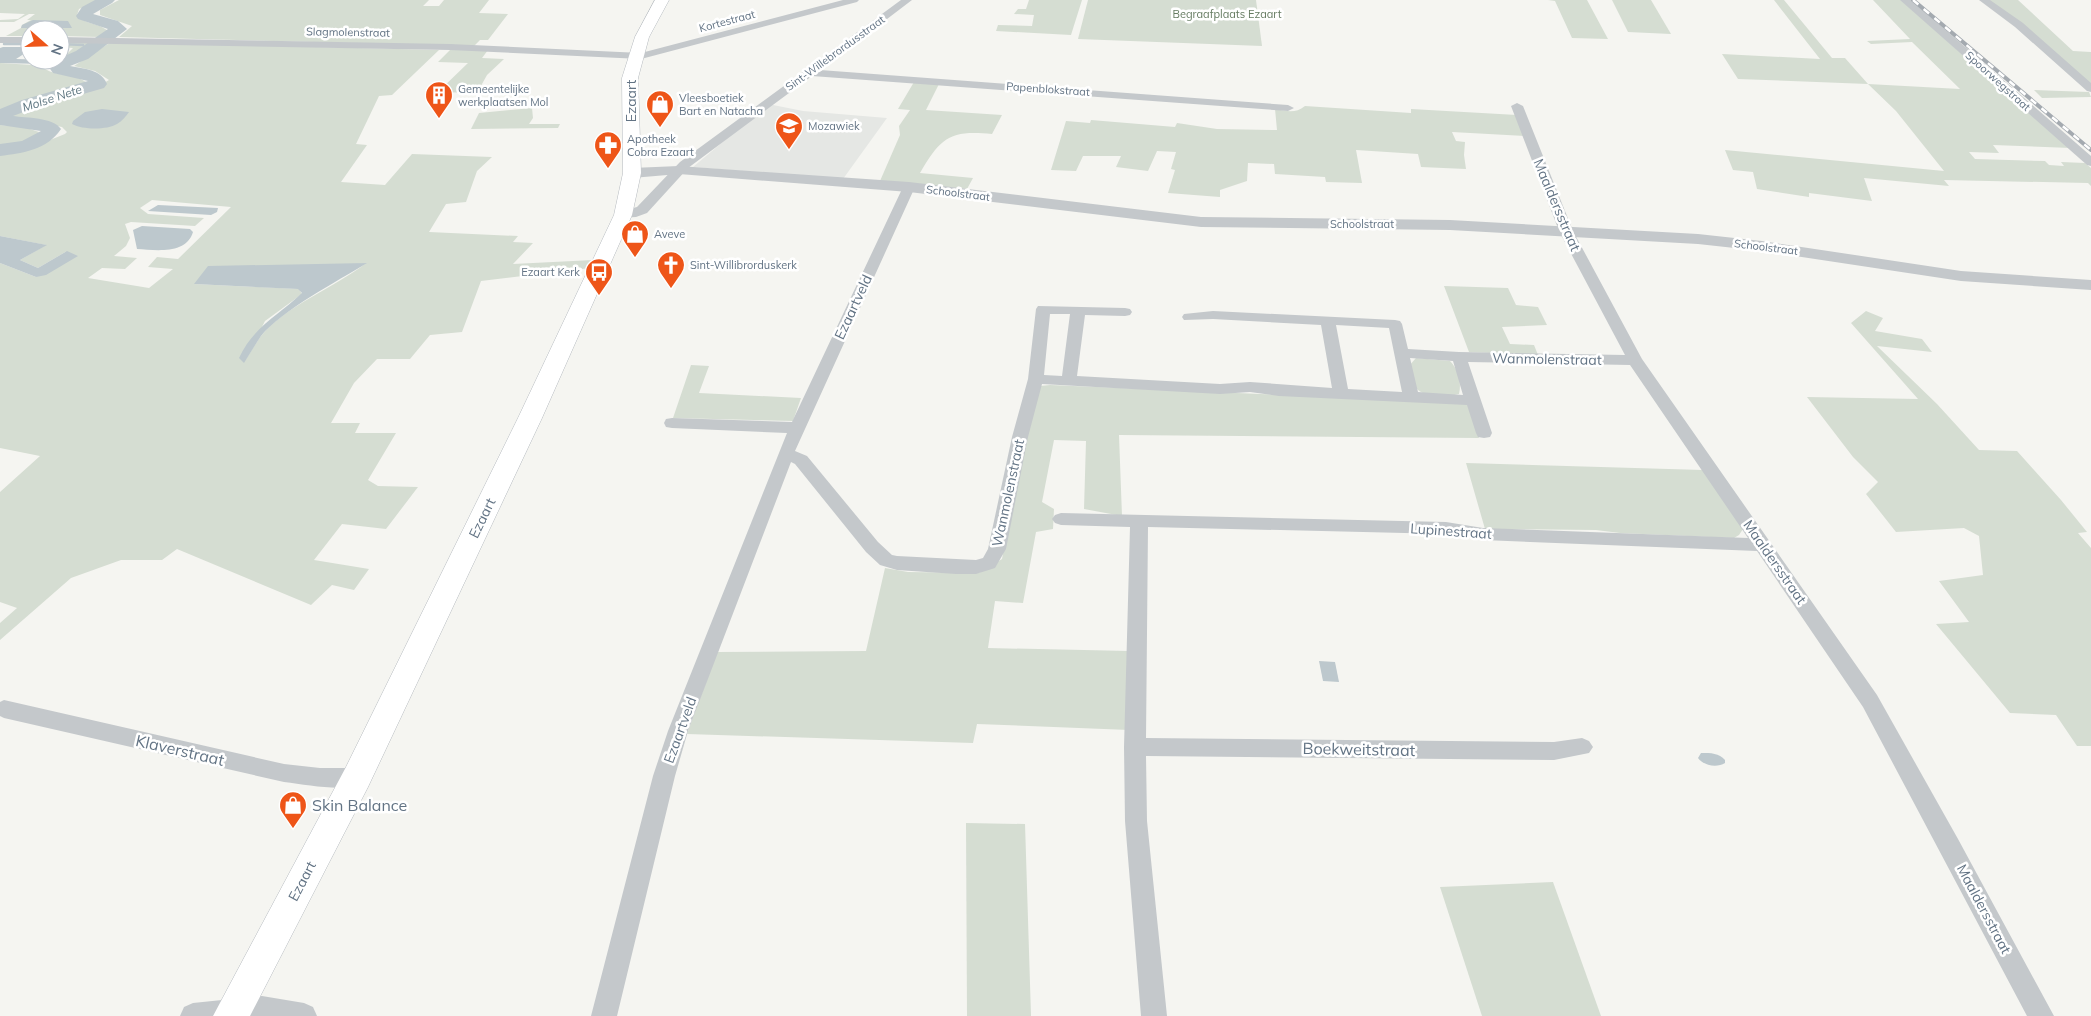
<svg xmlns="http://www.w3.org/2000/svg" width="2091" height="1016" viewBox="0 0 2091 1016" font-family="Mulish,sans-serif">
<style>
.built{fill:#e5e7e4}
.green{fill:#d5ddd2;fill-rule:evenodd}
.water{fill:#bdc8cd}
.lines{fill:none;stroke-linecap:round;stroke-linejoin:round}
.stream{stroke:#bdc8cd;stroke-width:2.5}
.river{fill:#bdc8cd;fill-rule:evenodd}
.secondary-casing{stroke:#b6bbc0;stroke-width:1}
.minor{fill:#c4c8cb;fill-rule:evenodd}
.tertiary{fill:#c4c8cb;fill-rule:evenodd}
.secondary{fill:#fff;fill-rule:evenodd}
.rail-casing{stroke:#a4aab0;stroke-width:4}
.rail{stroke:#fff;stroke-width:2.5;stroke-dasharray:7;stroke-linecap:butt}
.labels{text-anchor:middle;dominant-baseline:central;stroke-width:5;stroke-linejoin:round;paint-order:stroke}
.far-park-label{font-size:11px;fill:#657b61;stroke:#fff}
.far-street-label{font-size:11px;fill:#627384;stroke:#fff}
.far-poi-label{font-size:11px;fill:#627384;stroke:#fff;text-anchor:start}
.far-water-label{font-size:12px;font-style:italic;fill:#5e7681;stroke:#fff}
.street-label{font-size:14px;fill:#627384;stroke:#fff}
.near-street-label{font-size:16px;fill:#627384;stroke:#fff}
.near-poi-label{font-size:16px;fill:#627384;stroke:#fff;text-anchor:start}
</style>
<rect width="100%" height="100%" fill="#f5f5f1"/>
<polygon class="built" points="768,104 803,111 887,118 843,179 693,167"/>
<g class="green">
<path d="M0,0H100L79,9L77,15C86,26 103,22 111,35L100,37L60,36V30H30V36H6L21,28L22,25L31,20H27L35,14H29L14,22H0V20L18,19L25,14L0,13Z"/>
<polygon points="119,0 429,0 423,6 439,6 444,0 489,0 479,13 508,14 488,40 480,40 474,46 119,37 132,26 100,15 100,10"/>
<polygon points="1029,0 1082,0 1071,35 996,31 998,25 1032,26 1034,15 1014,14 1018,9 1026,9"/>
<polygon points="1088,0 1256,0 1262,46 1078,39"/>
<polygon points="1548,0 1587,0 1608,39 1572,38 1555,1"/>
<polygon points="1612,0 1651,0 1671,34 1628,32"/>
<polygon points="1774,0 1784,0 1832,58 1845,58 1868,84 1960,89 1912,42 1871,44 1867,41 1910,39 1873,0 1902,0 2003,91 2071,148 1993,145 1999,153 1969,152 1975,159 2045,161 2049,165 2064,166 2061,162 2085,163 2091,168 2091,186 2088,183 1944,180 1949,186 1864,178 1872,201 1809,193 1809,197 1757,189 1753,172 1733,170 1725,150 1944,171 1896,111 1868,84 1738,79 1722,54 1820,59"/>
<polygon points="1987,0 2018,0 2073,51 2091,52 2091,85"/>
<path d="M60,42H95L72,56L52,63L45,69C58,77 73,72 87,83L86,85L0,111V63L33,65L60,60V58L66,55L73,48L60,47Z"/>
<path d="M111,42L439,50L392,95L379,96L356,144L367,145L341,182L385,185L412,154L492,157L477,171L466,202L446,204L429,232L518,236L513,242L533,243L513,264L593,260L590,268L481,281L462,332L430,335L410,359H377L354,383L331,423H360L355,433H396L368,480L378,486L418,487L386,529L342,524L314,560L369,569L354,590L332,585L311,605L177,549L162,560H121L71,578L0,640V623L17,608L0,602V492L40,456L0,448V263L36,277L67,251L38,268L20,260L46,245L0,236V154L40,144L65,134L67,132L62,127L12,117L11,113L25,107L90,91L109,80L95,71L74,66ZM152,200L231,207L178,259L157,257L148,267L173,269L149,288L88,278L102,268L125,269L137,258L114,256L126,246L130,238L125,224L131,222L195,226L204,218L148,214L140,208ZM366,263C336,287 285,306 261,336C255,344 250,354 244,362L265,321L302,294L299,289L194,284Z"/>
<polygon points="451,49 488,50 482,58 504,59 487,75 477,93 438,92 468,63 438,62"/>
<path d="M914,82L939,84L926,110L1002,115L992,134C950,130 941,137 920,173L973,178L967,189L880,181L900,135L899,126L910,110L898,109Z"/>
<polygon points="2034,90 2089,92 2091,97 2042,98"/>
<path d="M1305,106L1411,113V109L1517,115L1525,136L1452,132L1456,141L1465,142L1464,155L1466,169L1421,167L1418,154L1356,150L1362,183L1326,182L1325,177L1275,174L1274,164L1248,163L1247,181L1220,190V197L1168,193L1175,170L1171,169L1176,152L1157,151L1148,171L1116,167L1121,156H1083L1076,171L1051,170L1066,121L1090,123L1091,120L1175,127L1177,123L1217,129L1277,130L1275,109C1287,111 1295,114 1305,106Z"/>
<polygon points="532,108 533,118 529,124 560,124 558,128 471,129 479,113"/>
<path d="M0,125L24,127L39,132C30,145 14,145 0,147Z"/>
<polygon points="1444,286 1508,288 1516,305 1538,307 1547,325 1502,327 1510,344 1534,345 1538,355 1469,352"/>
<polygon points="1866,311 1883,318 1875,331 1922,339 1932,352 1877,346 1937,404 1979,450 2017,451 2061,500 2087,532 2078,533 2091,548 2091,746 2077,746 2056,715 2010,713 1936,624 1969,622 1939,581 1983,575 1979,536 1964,528 1896,532 1866,494 1878,482 1853,457 1807,397 1918,399 1851,323"/>
<path d="M1416,358L1450,361C1458,369 1462,383 1459,394C1448,397 1424,398 1416,388C1412,383 1411,372 1409,366Z"/>
<polygon points="691,365 709,366 699,393 801,398 793,421 673,418"/>
<polygon points="1050,385 1467,403 1479,438 1119,435 1122,516 1084,509 1086,441 1054,440 1042,502 1054,509 1053,529 1036,532 1023,603 995,601 988,648 1129,651 1129,730 977,724 973,743 687,734 717,652 866,651 885,568 908,572 979,573 1002,559 1026,438 1040,386"/>
<polygon points="1466,463 1703,470 1743,529 1739,535 1734,538 1620,533 1596,530 1485,529"/>
<polygon points="966,823 1025,824 1031,1016 967,1016"/>
<polygon points="1553,882 1601,1016 1482,1016 1440,887"/>
</g>
<g class="water">
<polygon points="33,20 68,21 72,28 21,28 22,25"/>
<polygon points="3,47 30,47 30,50 16,59 54,60 44,64 0,63 0,48"/>
<path d="M102,109L129,112C126,116 122,121 117,124C107,130 83,130 72,124L73,121L85,112Z"/>
<polygon points="158,205 218,208 217,212 211,215 148,211"/>
<path d="M142,226L190,229L193,232C186,255 155,250 137,249L133,230Z"/>
<polygon points="0,236 47,245 20,260 38,268 67,251 78,256 46,275 36,277 0,263"/>
<path d="M367,263C338,281 282,310 261,336C255,345 250,354 244,363L239,358C254,326 278,316 302,293L298,289L194,284L208,266Z"/>
<polygon points="1319,661 1335,662 1339,682 1323,681"/>
<path d="M1701,753C1711,753 1719,753 1725,760V763C1717,768 1704,766 1698,758Z"/>
</g>
<g class="lines">
<g class="stream">
<polyline points="4,44 30,44"/>
<polyline points="60,44 83,45"/>
<polyline points="90,46 95,46"/>
</g>
<path class="river" d="M95,0H115L112,3L93,14L118,21L127,29L88,59L70,66C84,69 101,69 107,84L104,88L34,108L13,116C26,118 53,117 61,129C47,150 23,153 0,156V144L22,141L41,131L0,125V109L22,100L88,81L53,73L48,66L50,62L60,60V58L76,51L108,29L78,19L76,16L82,7Z"/>
<g class="secondary-casing">
<polygon id="secondary" points="655,0 669,0 649,37 638,78 641,173 632,215 542,418 368,787 250,1016 213,1016 346,767 518,418 614,215 623,173 622,78 635,37"/>
</g>
<g class="minor">
<polygon points="843,0 859,0 857,2 641,59 450,50 60,43 60,37 450,44 641,53"/>
<polygon points="901,0 912,0 820,70 1288,105 1294,108 1288,111 812,76 688,168 647,213 636,217 618,218 616,215 618,212 637,207 680,162"/>
<polygon points="1900,0 1911,0 2091,156 2091,166 2087,165"/>
<polygon points="1979,0 1990,0 2023,23 2091,83 2091,92 2087,91 2015,27"/>
<rect x="0" y="37" width="30" height="6"/>
<path d="M1517,103L1523,106L1573,231L1642,359L1877,695L1958,839L2054,1016H2027L1863,707L1757,551L1483,540L1446,534L1148,527L1146,738L1554,742L1582,738L1589,741L1593,747L1589,753L1554,760L1146,756L1147,821L1167,1016H1141L1125,821L1124,747L1130,527L1061,525L1055,523L1052,519L1055,515L1061,513L1446,522L1483,528L1748,538L1630,365L1468,362L1492,433L1490,437L1484,438L1478,437L1476,433L1467,405L1279,396L1250,392L1220,394L1042,384L1028,437L1006,549L995,568L976,574H956L897,570L880,565L866,552L795,464L791,462L688,731L675,776L617,1016H591L653,776L668,731L787,433L672,428L666,427L664,423L666,419L672,418L792,422L903,187L909,183L915,187L795,451L807,456L878,542L892,555L897,556L976,560L983,558L988,549L1012,437L1028,379L1036,309L1038,306L1125,308L1130,309L1132,312L1130,315L1125,316L1085,315L1077,376L1220,384L1250,382L1332,388L1321,325L1213,319L1184,320L1182,317L1184,314L1213,311L1395,320L1400,321L1402,324L1408,349L1459,352L1625,355L1559,231L1511,106ZM1050,314H1070L1062,376L1044,375ZM1336,325L1389,328L1402,392L1348,389ZM1410,358L1453,361L1463,395L1418,392Z"/>
<path d="M4,700L284,764L320,768H357L365,770L368,777L365,784C341,792 309,785 284,782L4,718L0,716V702Z"/>
<polygon points="262,996 304,1003 313,1007 317,1016 180,1016 184,1007 193,1003"/>
</g>
<polygon class="tertiary" points="679,166 909,182 1201,217 1450,220 1698,234 1762,241 1961,271 2091,280 2091,290 1961,281 1762,251 1698,244 1450,230 1201,227 909,192 679,174 632,178 627,176 624,173 627,170 632,168"/>
<use href="#secondary" class="secondary"/>
<g class="rail-casing">
<polyline id="rail" points="1913,0 2091,150"/>
</g>
<use href="#rail" class="rail"/>
</g>
<defs>
<g id="building-pin" transform="scale(1.4375)"><path d="M0 17L-7.5 6A9.5 9.5 0 1 1 7.5 6Z" fill="#ee5518" stroke="#fff"/><path d="M-4-6H4V6H1V3H-1V6H-4ZM-2.5-4.3h1.7v1.8h-1.7ZM.8-4.3h1.7v1.8H.8ZM-2.5-1h1.7V.8h-1.7ZM.8-1h1.7V.8H.8Z" fill="#fff"/></g>
<g id="shop-pin" transform="scale(1.4375)"><path d="M0 17L-7.5 6A9.5 9.5 0 1 1 7.5 6Z" fill="#ee5518" stroke="#fff"/><path d="M-5-2.5h2.3a2.7 3.5 0 0 1 5.4 0H5L5.5 6h-11ZM-1.5-2.5h3a1.5 2.3 0 0 0-3 0Z" fill="#fff"/></g>
<g id="school-pin" transform="scale(1.4375)"><path d="M0 17L-7.5 6A9.5 9.5 0 1 1 7.5 6Z" fill="#ee5518" stroke="#fff"/><path d="M0-5L7-2L0 1L-7-2ZM-4 1L0 2.5L4 1V4Q0 6-4 4Z" fill="#fff"/></g>
<g id="pharmacy-pin" transform="scale(1.4375)"><path d="M0 17L-7.5 6A9.5 9.5 0 1 1 7.5 6Z" fill="#ee5518" stroke="#fff"/><path d="M-2-6h4v4h4v4h-4v4h-4v-4h-4v-4h4Z" fill="#fff"/></g>
<g id="church-pin" transform="scale(1.4375)"><path d="M0 17L-7.5 6A9.5 9.5 0 1 1 7.5 6Z" fill="#ee5518" stroke="#fff"/><path d="M-1.2-6h2.4v3.5h3.3v2.4h-3.3V6h-2.4V-.1h-3.3v-2.4h3.3Z" fill="#fff"/></g>
<g id="bus-pin" transform="scale(1.4375)"><path d="M0 17L-7.5 6A9.5 9.5 0 1 1 7.5 6Z" fill="#ee5518" stroke="#fff"/><path d="M-5-6H5V4H4V6H2V4H-2V6H-4V4H-5ZM-3.5-4V0h7V-4ZM-3.5 1.2v1.5H-2V1.2ZM2 1.2v1.5H3.5V1.2Z" fill="#fff"/></g>
</defs>
<g fill-rule="evenodd">
<use href="#building-pin" x="439" y="95"/>
<use href="#shop-pin" x="660" y="104"/>
<use href="#school-pin" x="789" y="126"/>
<use href="#pharmacy-pin" x="608" y="145"/>
<use href="#shop-pin" x="635" y="234"/>
<use href="#church-pin" x="671" y="265"/>
<use href="#bus-pin" x="599" y="272"/>
<use href="#shop-pin" x="293" y="805"/>
</g>
<g class="labels">
<g class="far-park-label">
<text x="1227" y="14">Begraafplaats Ezaart</text>
</g>
<g class="far-street-label">
<text transform="translate(727 21) rotate(-15)">Kortestraat</text>
<text transform="translate(348 32) rotate(1)">Slagmolenstraat</text>
<text transform="translate(835 53) rotate(-36)">Sint-Willebrordusstraat</text>
<text transform="translate(1998 81) rotate(42)">Spoorwegstraat</text>
<text transform="translate(1048 89) rotate(4)">Papenblokstraat</text>
<text transform="translate(958 193) rotate(7)">Schoolstraat</text>
<text x="1362" y="224">Schoolstraat</text>
<text transform="translate(1766 247) rotate(7)">Schoolstraat</text>
</g>
<g class="far-poi-label">
<text x="458" y="89">Gemeentelijke<tspan x="458" dy="13">werkplaatsen Mol</tspan></text>
<text x="679" y="98">Vleesboetiek<tspan x="679" dy="13">Bart en Natacha</tspan></text>
<text x="808" y="126">Mozawiek</text>
<text x="627" y="139">Apotheek<tspan x="627" dy="13">Cobra Ezaart</tspan></text>
<text x="654" y="234">Aveve</text>
<text x="690" y="265">Sint-Willibrorduskerk</text>
<text x="580" y="272" text-anchor="end">Ezaart Kerk</text>
</g>
<g class="far-water-label">
<text transform="translate(52 98) rotate(-18)">Molse Nete</text>
</g>
<g class="street-label">
<text transform="translate(631 101) rotate(-90)">Ezaart</text>
<text transform="translate(1557 205) rotate(67)">Maaldersstraat</text>
<text transform="translate(853 307) rotate(-65)">Ezaartveld</text>
<text transform="translate(1547 359) rotate(1)">Wanmolenstraat</text>
<text transform="translate(1008 493) rotate(-78)">Wanmolenstraat</text>
<text transform="translate(482 518) rotate(-64)">Ezaart</text>
<text transform="translate(1451 531) rotate(4)">Lupinestraat</text>
<text transform="translate(1775 562) rotate(55)">Maaldersstraat</text>
<text transform="translate(680 730) rotate(-70)">Ezaartveld</text>
<text transform="translate(302 881) rotate(-62)">Ezaart</text>
<text transform="translate(1984 909) rotate(62)">Maaldersstraat</text>
</g>
<g class="near-street-label">
<text transform="translate(1359 749) rotate(1)">Boekweitstraat</text>
<text transform="translate(180 750) rotate(13)">Klaverstraat</text>
</g>
<g class="near-poi-label">
<text x="312" y="805">Skin Balance</text>
</g>
</g>
<g transform="translate(45 45) rotate(110)"><circle r="24" fill="#ffffff" stroke="#c0c7ce"/>
<path d="M0-4L9 19L0 12L-9 19Z" fill="#ee5518"/>
<text y="-8" font-size="14" font-weight="bold" text-anchor="middle" fill="#627384">N</text>
</g>
</svg>
